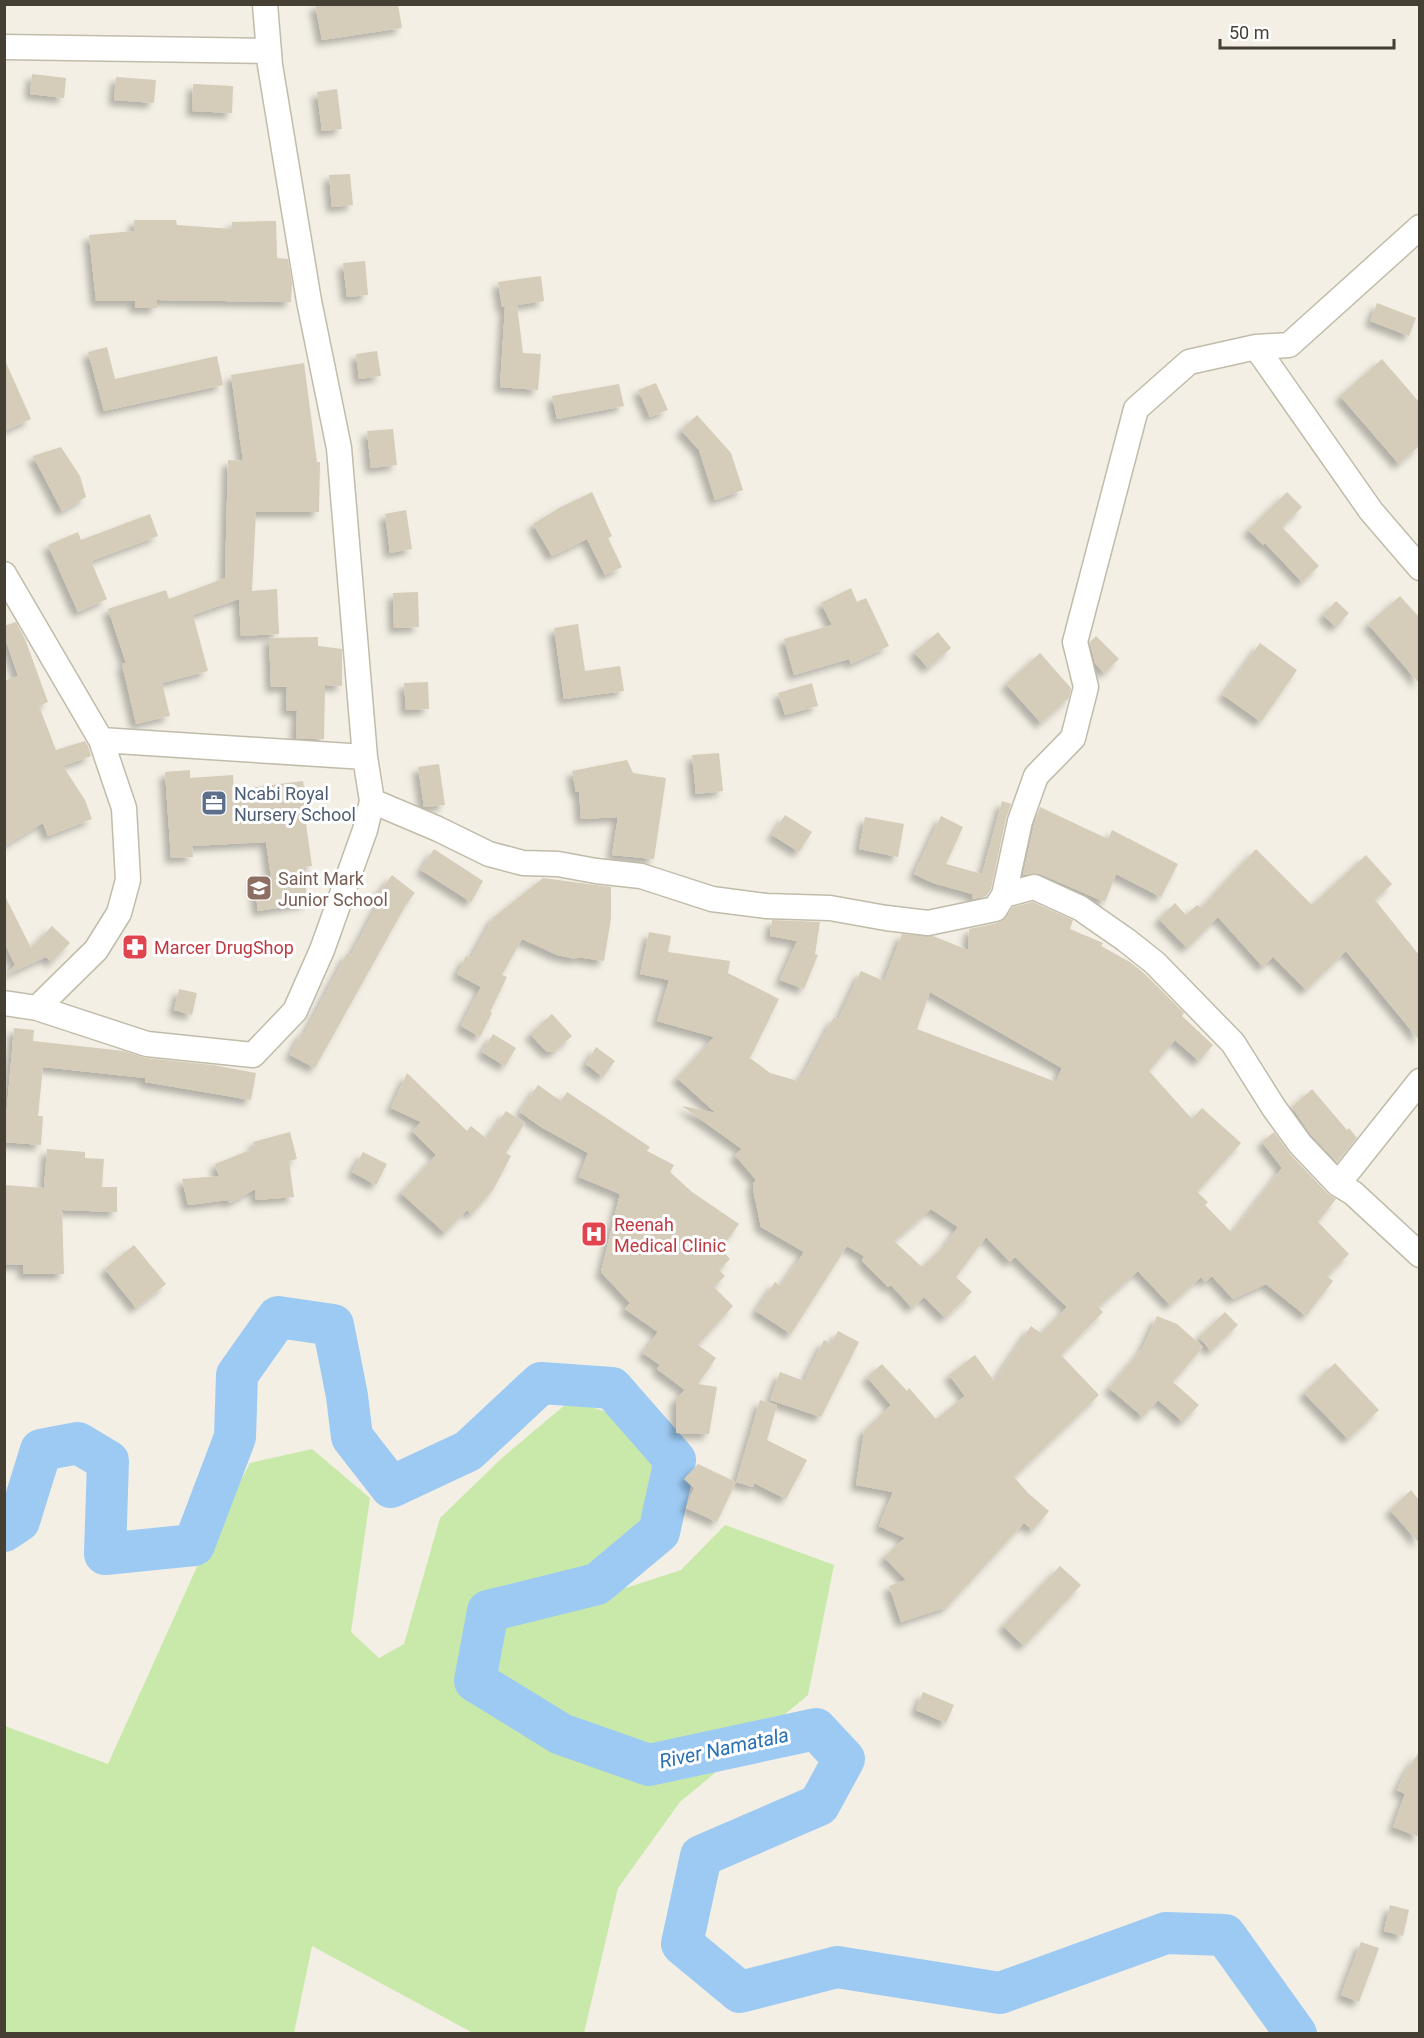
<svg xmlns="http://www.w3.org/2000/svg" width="1424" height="2038" font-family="Roboto,sans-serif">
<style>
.green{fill:#c9e9aa}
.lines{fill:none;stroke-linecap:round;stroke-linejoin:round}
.river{stroke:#9dcaf3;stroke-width:42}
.building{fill:#d5ccb9;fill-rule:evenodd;filter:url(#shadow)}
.street-casing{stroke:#c1bba9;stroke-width:27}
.street{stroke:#fff;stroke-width:24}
.labels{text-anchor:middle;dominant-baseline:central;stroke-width:6;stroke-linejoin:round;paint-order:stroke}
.service-label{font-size:18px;fill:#4e5e75;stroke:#fff;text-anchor:start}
.education-label{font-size:18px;fill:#785e54;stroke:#fff;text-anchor:start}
.health-label{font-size:18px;fill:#be3a42;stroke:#fff;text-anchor:start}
.water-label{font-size:20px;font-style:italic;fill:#2970b5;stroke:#fff}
</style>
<defs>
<filter id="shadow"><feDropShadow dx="-5.5" dy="5.5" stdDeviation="3" flood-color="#0004"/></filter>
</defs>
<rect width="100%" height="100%" fill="#f3efe4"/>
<path class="green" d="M 571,1400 L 621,1417 L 652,1455 L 656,1487 L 632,1537 L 600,1572 L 510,1595 L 524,1621 L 681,1570 L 725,1525 L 834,1565 L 808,1695 L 680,1802 L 618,1888 L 584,2033 L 473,2033 L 312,1946 L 294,2033 L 5,2033 L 5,1726 L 108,1764 L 209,1540 L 250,1463 L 312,1449 L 370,1498 L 351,1632 L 379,1658 L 404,1644 L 440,1518 L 503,1457 Z"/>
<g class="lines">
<path class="river" d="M 4,1531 L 19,1521 L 41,1450 L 78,1443 L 108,1461 L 105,1554 L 194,1545 L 235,1437 L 237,1375 L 278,1317 L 333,1325 L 347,1396 L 352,1437 L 391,1487 L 468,1451 L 541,1383 L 612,1388 L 675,1460 L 659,1532 L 597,1584 L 488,1611 L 475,1681 L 561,1734 L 649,1765 L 816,1729 L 844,1759 L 819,1805 L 701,1856 L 682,1944 L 740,1992 L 837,1967 L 1000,1993 L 1166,1933 L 1225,1935 L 1296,2034"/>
</g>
<path class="building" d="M 315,4 L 398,4 L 402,28 L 322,40 Z
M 32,74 L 66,78 L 64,98 L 30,94 Z
M 116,77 L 156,80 L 154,103 L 114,100 Z
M 193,84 L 233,86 L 232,113 L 192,111 Z
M 337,89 L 342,129 L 322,131 L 317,92 Z
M 350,174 L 353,205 L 332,207 L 329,175 Z
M 134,220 L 176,220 L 177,225 L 232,229 L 232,222 L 276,221 L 277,258 L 288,259 L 292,283 L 291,302 L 157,300 L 157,308 L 135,308 L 135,301 L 96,301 L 89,235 L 134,231 Z
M 365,261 L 368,295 L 347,297 L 343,263 Z
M 541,276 L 544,301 L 517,305 L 523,353 L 541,354 L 538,390 L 500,387 L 505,307 L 502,307 L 498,282 Z
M 1377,303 L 1416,318 L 1409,336 L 1370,321 Z
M 107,347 L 115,379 L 217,356 L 223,385 L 104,411 L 88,352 Z
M 377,351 L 381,376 L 359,379 L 356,354 Z
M 4,358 L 31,419 L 4,431 Z
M 1382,359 L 1419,402 L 1419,446 L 1399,464 L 1340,396 Z
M 304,363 L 317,462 L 320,462 L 319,512 L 256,512 L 252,591 L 277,589 L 279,634 L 241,636 L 239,599 L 193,615 L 208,671 L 162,683 L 170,716 L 136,724 L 122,664 L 126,663 L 108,609 L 166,590 L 169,599 L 225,578 L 228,460 L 243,461 L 231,375 Z
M 656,383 L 668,410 L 650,417 L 638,390 Z
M 619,384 L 624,406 L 557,419 L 552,396 Z
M 697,415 L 731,453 L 743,490 L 715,500 L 699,450 L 681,430 Z
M 393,429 L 397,465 L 371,468 L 367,431 Z
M 61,447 L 80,476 L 86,497 L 62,511 L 33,456 Z
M 592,492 L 612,536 L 608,538 L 622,567 L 605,575 L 587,539 L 552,556 L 533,524 L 559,508 Z
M 1287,492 L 1302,507 L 1282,527 L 1319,566 L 1302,582 L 1265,543 L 1263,545 L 1248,530 Z
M 406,510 L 412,549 L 390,553 L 385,514 Z
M 150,514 L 158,536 L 91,561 L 107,599 L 78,612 L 48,545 L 78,532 L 81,540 Z
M 851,588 L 857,602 L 866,598 L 889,646 L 851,664 L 849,659 L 794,675 L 784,639 L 832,625 L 821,603 Z
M 418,592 L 419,627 L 394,628 L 393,593 Z
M 1400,596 L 1419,617 L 1419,683 L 1368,624 Z
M 1336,601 L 1349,613 L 1336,627 L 1323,615 Z
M 16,622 L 25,639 L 48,702 L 39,706 L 56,750 L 85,741 L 88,746 L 91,756 L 63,766 L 85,800 L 92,819 L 48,836 L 43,823 L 4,846 L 4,681 L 18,676 L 4,635 L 4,626 Z
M 578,624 L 585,671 L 620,666 L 624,691 L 564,699 L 554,628 Z
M 938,632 L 951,648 L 928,668 L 914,652 Z
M 1096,636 L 1119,659 L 1104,673 L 1095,663 L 1090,642 Z
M 318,637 L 318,646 L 342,649 L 342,686 L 325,685 L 324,739 L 296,738 L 297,711 L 286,710 L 287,687 L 271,687 L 269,638 Z
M 1260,643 L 1297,670 L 1261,722 L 1223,695 Z
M 1040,653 L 1071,688 L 1069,698 L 1041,723 L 1006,684 Z
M 428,682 L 429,709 L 406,710 L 404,683 Z
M 812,683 L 818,706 L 785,715 L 778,693 Z
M 719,753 L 723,791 L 696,794 L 692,755 Z
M 627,760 L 633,773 L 666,778 L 654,859 L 612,855 L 618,817 L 581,819 L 579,791 L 576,792 L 572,771 Z
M 439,764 L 445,805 L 424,807 L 418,767 Z
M 190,770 L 190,778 L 233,775 L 234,790 L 303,781 L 307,809 L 304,810 L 312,866 L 303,867 L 308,903 L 258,911 L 254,880 L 271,877 L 266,842 L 192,846 L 193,857 L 171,858 L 165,772 Z
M 1002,801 L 1011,804 L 1006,818 L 991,889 L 986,896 L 972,899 L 972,894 L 933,883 L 914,874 L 941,816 L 963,827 L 946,864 L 982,874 Z
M 1040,807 L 1108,839 L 1112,830 L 1178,864 L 1161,897 L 1116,874 L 1105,902 L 1040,874 L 1023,875 L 1034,825 Z
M 785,815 L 812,832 L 799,852 L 772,835 Z
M 865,817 L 904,824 L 898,857 L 859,849 Z
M 434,849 L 483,881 L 471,902 L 421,870 Z
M 1256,849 L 1312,905 L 1366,855 L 1392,884 L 1375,900 L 1419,955 L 1419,1040 L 1346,951 L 1306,990 L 1273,957 L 1263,967 L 1218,917 L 1187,948 L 1159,919 L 1175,903 L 1186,915 L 1197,905 L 1201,908 Z
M 392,875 L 415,893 L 407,903 L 315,1068 L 290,1055 L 302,1032 L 305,1033 L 347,953 L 351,955 L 380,900 L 376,897 Z
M 543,878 L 611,887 L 611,918 L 604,961 L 577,957 L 576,959 L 557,955 L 522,939 L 502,975 L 507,977 L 490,1012 L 492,1013 L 480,1037 L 461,1026 L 481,987 L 457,974 L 466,956 L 471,958 L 493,918 Z
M 4,894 L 31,948 L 52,926 L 70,943 L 52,962 L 46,957 L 6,975 L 15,965 L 4,942 Z
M 1033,902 L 1073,920 L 1070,929 L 1103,943 L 1101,946 L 1130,962 L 1145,974 L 1184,1013 L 1182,1016 L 1213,1045 L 1199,1061 L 1175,1040 L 1149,1071 L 1192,1119 L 1202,1108 L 1241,1143 L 1197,1192 L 1208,1202 L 1205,1205 L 1232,1233 L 1282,1168 L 1262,1142 L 1274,1132 L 1290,1154 L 1328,1194 L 1336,1199 L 1318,1222 L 1349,1254 L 1327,1276 L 1333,1281 L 1306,1316 L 1266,1284 L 1233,1299 L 1212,1276 L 1205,1282 L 1201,1277 L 1170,1305 L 1138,1271 L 1098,1307 L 1103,1312 L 1061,1355 L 1099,1395 L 1014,1477 L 1028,1493 L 1049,1511 L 1033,1530 L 1024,1523 L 947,1607 L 901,1622 L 889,1586 L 906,1580 L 884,1557 L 905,1538 L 879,1526 L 893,1492 L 856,1485 L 864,1431 L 891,1405 L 867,1377 L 882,1364 L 907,1391 L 909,1388 L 936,1419 L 965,1396 L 949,1375 L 975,1355 L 994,1381 L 1031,1326 L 1041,1333 L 1067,1307 L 1015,1257 L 1010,1262 L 986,1237 L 956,1277 L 972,1292 L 945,1318 L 924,1297 L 912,1308 L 891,1285 L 888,1287 L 862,1261 L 864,1256 L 847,1246 L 791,1334 L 756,1311 L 775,1282 L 781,1286 L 804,1252 L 761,1227 L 753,1189 L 753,1184 L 756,1180 L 735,1155 L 742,1149 L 682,1106 L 716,1113 L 677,1078 L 714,1037 L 657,1021 L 669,980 L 640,974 L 649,932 L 671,936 L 668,952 L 730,961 L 728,973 L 779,999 L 750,1058 L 770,1073 L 798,1081 L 800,1075 L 803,1075 L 834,1017 L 838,1020 L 861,971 L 884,981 L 902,934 L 933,936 L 968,950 L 969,929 L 998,923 L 1007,917 L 1013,907 ZM 930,992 L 1062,1068 L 1056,1082 L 917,1029 ZM 931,1209 L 958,1227 L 946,1244 L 922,1267 L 894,1241 Z
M 772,920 L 820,922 L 815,954 L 818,955 L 804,989 L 780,980 L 797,941 L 770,936 Z
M 179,989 L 197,993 L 192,1015 L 174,1010 Z
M 552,1014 L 572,1036 L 554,1052 L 547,1052 L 530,1034 Z
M 14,1028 L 34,1030 L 33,1041 L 124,1051 L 146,1058 L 213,1065 L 256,1073 L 251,1100 L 145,1082 L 145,1078 L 43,1067 L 38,1116 L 43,1116 L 41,1145 L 4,1142 Z
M 493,1034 L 516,1048 L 505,1066 L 482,1052 Z
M 596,1047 L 615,1061 L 603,1077 L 586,1064 Z
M 407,1073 L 467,1131 L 471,1126 L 487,1139 L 506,1111 L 525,1123 L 506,1153 L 511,1156 L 493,1190 L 472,1214 L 467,1210 L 445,1233 L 401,1193 L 436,1155 L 412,1131 L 421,1122 L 391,1108 Z
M 538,1085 L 561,1101 L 567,1092 L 650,1147 L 647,1151 L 674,1165 L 670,1172 L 692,1192 L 739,1224 L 721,1249 L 730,1259 L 719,1270 L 725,1276 L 714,1287 L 733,1306 L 698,1345 L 716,1358 L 698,1384 L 717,1387 L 709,1434 L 676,1433 L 676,1399 L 685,1390 L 657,1369 L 660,1365 L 643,1353 L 658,1332 L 625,1309 L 630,1303 L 601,1272 L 620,1194 L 579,1177 L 588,1153 L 541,1127 L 520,1112 Z
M 1312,1089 L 1347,1130 L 1349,1128 L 1357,1138 L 1337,1162 L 1311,1135 L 1292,1107 Z
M 290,1132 L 297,1159 L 289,1161 L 294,1197 L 256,1200 L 255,1189 L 230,1203 L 228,1200 L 188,1205 L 182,1179 L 219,1176 L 215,1164 L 255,1148 L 253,1142 Z
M 47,1149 L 85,1152 L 85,1158 L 104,1159 L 102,1187 L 117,1187 L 117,1212 L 62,1210 L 64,1274 L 23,1274 L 23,1265 L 4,1264 L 4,1185 L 44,1188 Z
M 363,1152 L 387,1164 L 376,1185 L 352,1172 Z
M 134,1245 L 166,1284 L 136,1308 L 105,1269 Z
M 1225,1312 L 1238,1325 L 1211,1351 L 1199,1337 Z
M 1157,1316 L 1177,1324 L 1203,1347 L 1173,1382 L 1199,1405 L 1183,1422 L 1158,1400 L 1143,1417 L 1109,1388 L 1142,1349 Z
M 838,1331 L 859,1342 L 821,1417 L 770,1400 L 780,1372 L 804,1381 L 824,1340 L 831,1344 Z
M 1335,1363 L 1379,1410 L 1348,1439 L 1304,1393 Z
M 760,1400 L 777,1405 L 767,1440 L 807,1460 L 786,1499 L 754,1483 L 753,1487 L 736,1482 Z
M 698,1464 L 736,1482 L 717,1522 L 686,1508 L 694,1488 L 684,1479 Z
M 1411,1490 L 1419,1500 L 1419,1543 L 1390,1510 Z
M 1060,1566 L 1081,1585 L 1024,1646 L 1003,1626 Z
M 923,1692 L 954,1705 L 946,1723 L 916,1710 Z
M 1419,1752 L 1419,1837 L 1393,1827 L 1405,1794 L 1397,1790 L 1405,1773 Z
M 1390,1905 L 1409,1910 L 1403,1936 L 1384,1931 Z
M 1361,1942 L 1379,1948 L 1359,2002 L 1341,1995 Z"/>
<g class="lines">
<g class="street-casing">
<path id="street" d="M 4,47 L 269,51
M 1256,347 L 1371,511 L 1420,568
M 4,574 L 101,740 L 124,808 L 128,880 L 119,913 L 96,950 L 37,1008 L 4,1003
M 101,740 L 365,757
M 372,801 L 438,829 L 489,854 L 523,863 L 558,864 L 596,871 L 641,876 L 712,899 L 766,906 L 830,908 L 886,918 L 928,923 L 995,909 L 1004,895 L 1034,887 L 1080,908 L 1126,940 L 1155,963 L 1233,1043 L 1274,1108 L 1300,1144 L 1338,1184 L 1353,1193 L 1420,1255
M 1004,895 L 1020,821 L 1036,776 L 1073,738 L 1086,687 L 1075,642 L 1136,409 L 1189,362 L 1256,347 L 1289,345 L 1420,227
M 37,1008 L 147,1044 L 253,1055 L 295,1011 L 322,950 L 365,830 L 372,801 L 365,757 L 339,448 L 309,301 L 270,65 L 265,4
M 1338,1184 L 1420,1081"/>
</g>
<use href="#street" class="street"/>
</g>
<defs>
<g id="office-square" transform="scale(1.35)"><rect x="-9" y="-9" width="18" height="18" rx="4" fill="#5c6f8a" stroke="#fff"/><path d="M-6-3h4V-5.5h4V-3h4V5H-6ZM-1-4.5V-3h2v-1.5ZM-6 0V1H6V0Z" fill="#fff"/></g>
<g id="school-square" transform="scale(1.35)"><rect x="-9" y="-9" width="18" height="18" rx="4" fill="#8d6e63" stroke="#fff"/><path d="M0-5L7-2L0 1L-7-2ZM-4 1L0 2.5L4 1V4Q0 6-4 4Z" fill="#fff"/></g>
<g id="pharmacy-square" transform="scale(1.35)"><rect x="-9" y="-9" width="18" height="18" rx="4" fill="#e0444e" stroke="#fff"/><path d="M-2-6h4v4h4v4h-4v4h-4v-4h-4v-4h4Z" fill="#fff"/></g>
<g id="hospital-square" transform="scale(1.35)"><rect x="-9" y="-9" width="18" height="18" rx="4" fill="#e0444e" stroke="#fff"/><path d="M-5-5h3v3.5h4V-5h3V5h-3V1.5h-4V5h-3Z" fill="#fff"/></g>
</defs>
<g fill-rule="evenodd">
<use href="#office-square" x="214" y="803"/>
<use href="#school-square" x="259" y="888"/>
<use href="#pharmacy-square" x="135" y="947"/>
<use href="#hospital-square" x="594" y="1234"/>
</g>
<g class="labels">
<g class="service-label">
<text x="234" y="793">Ncabi Royal<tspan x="234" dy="21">Nursery School</tspan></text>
</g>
<g class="education-label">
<text x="278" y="878">Saint Mark<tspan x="278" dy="21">Junior School</tspan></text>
</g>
<g class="health-label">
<text x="154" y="947">Marcer DrugShop</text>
<text x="614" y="1224">Reenah<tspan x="614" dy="21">Medical Clinic</tspan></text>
</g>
<g class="water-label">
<text transform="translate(724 1748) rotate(-12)">River Namatala</text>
</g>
</g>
<rect width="1424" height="2038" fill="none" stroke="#453f34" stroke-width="12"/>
<path d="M1220 39v9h174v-9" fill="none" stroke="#453f34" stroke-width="3"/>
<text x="1229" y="39" font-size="18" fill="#453f34" stroke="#ffffff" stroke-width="4.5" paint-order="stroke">50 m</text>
</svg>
